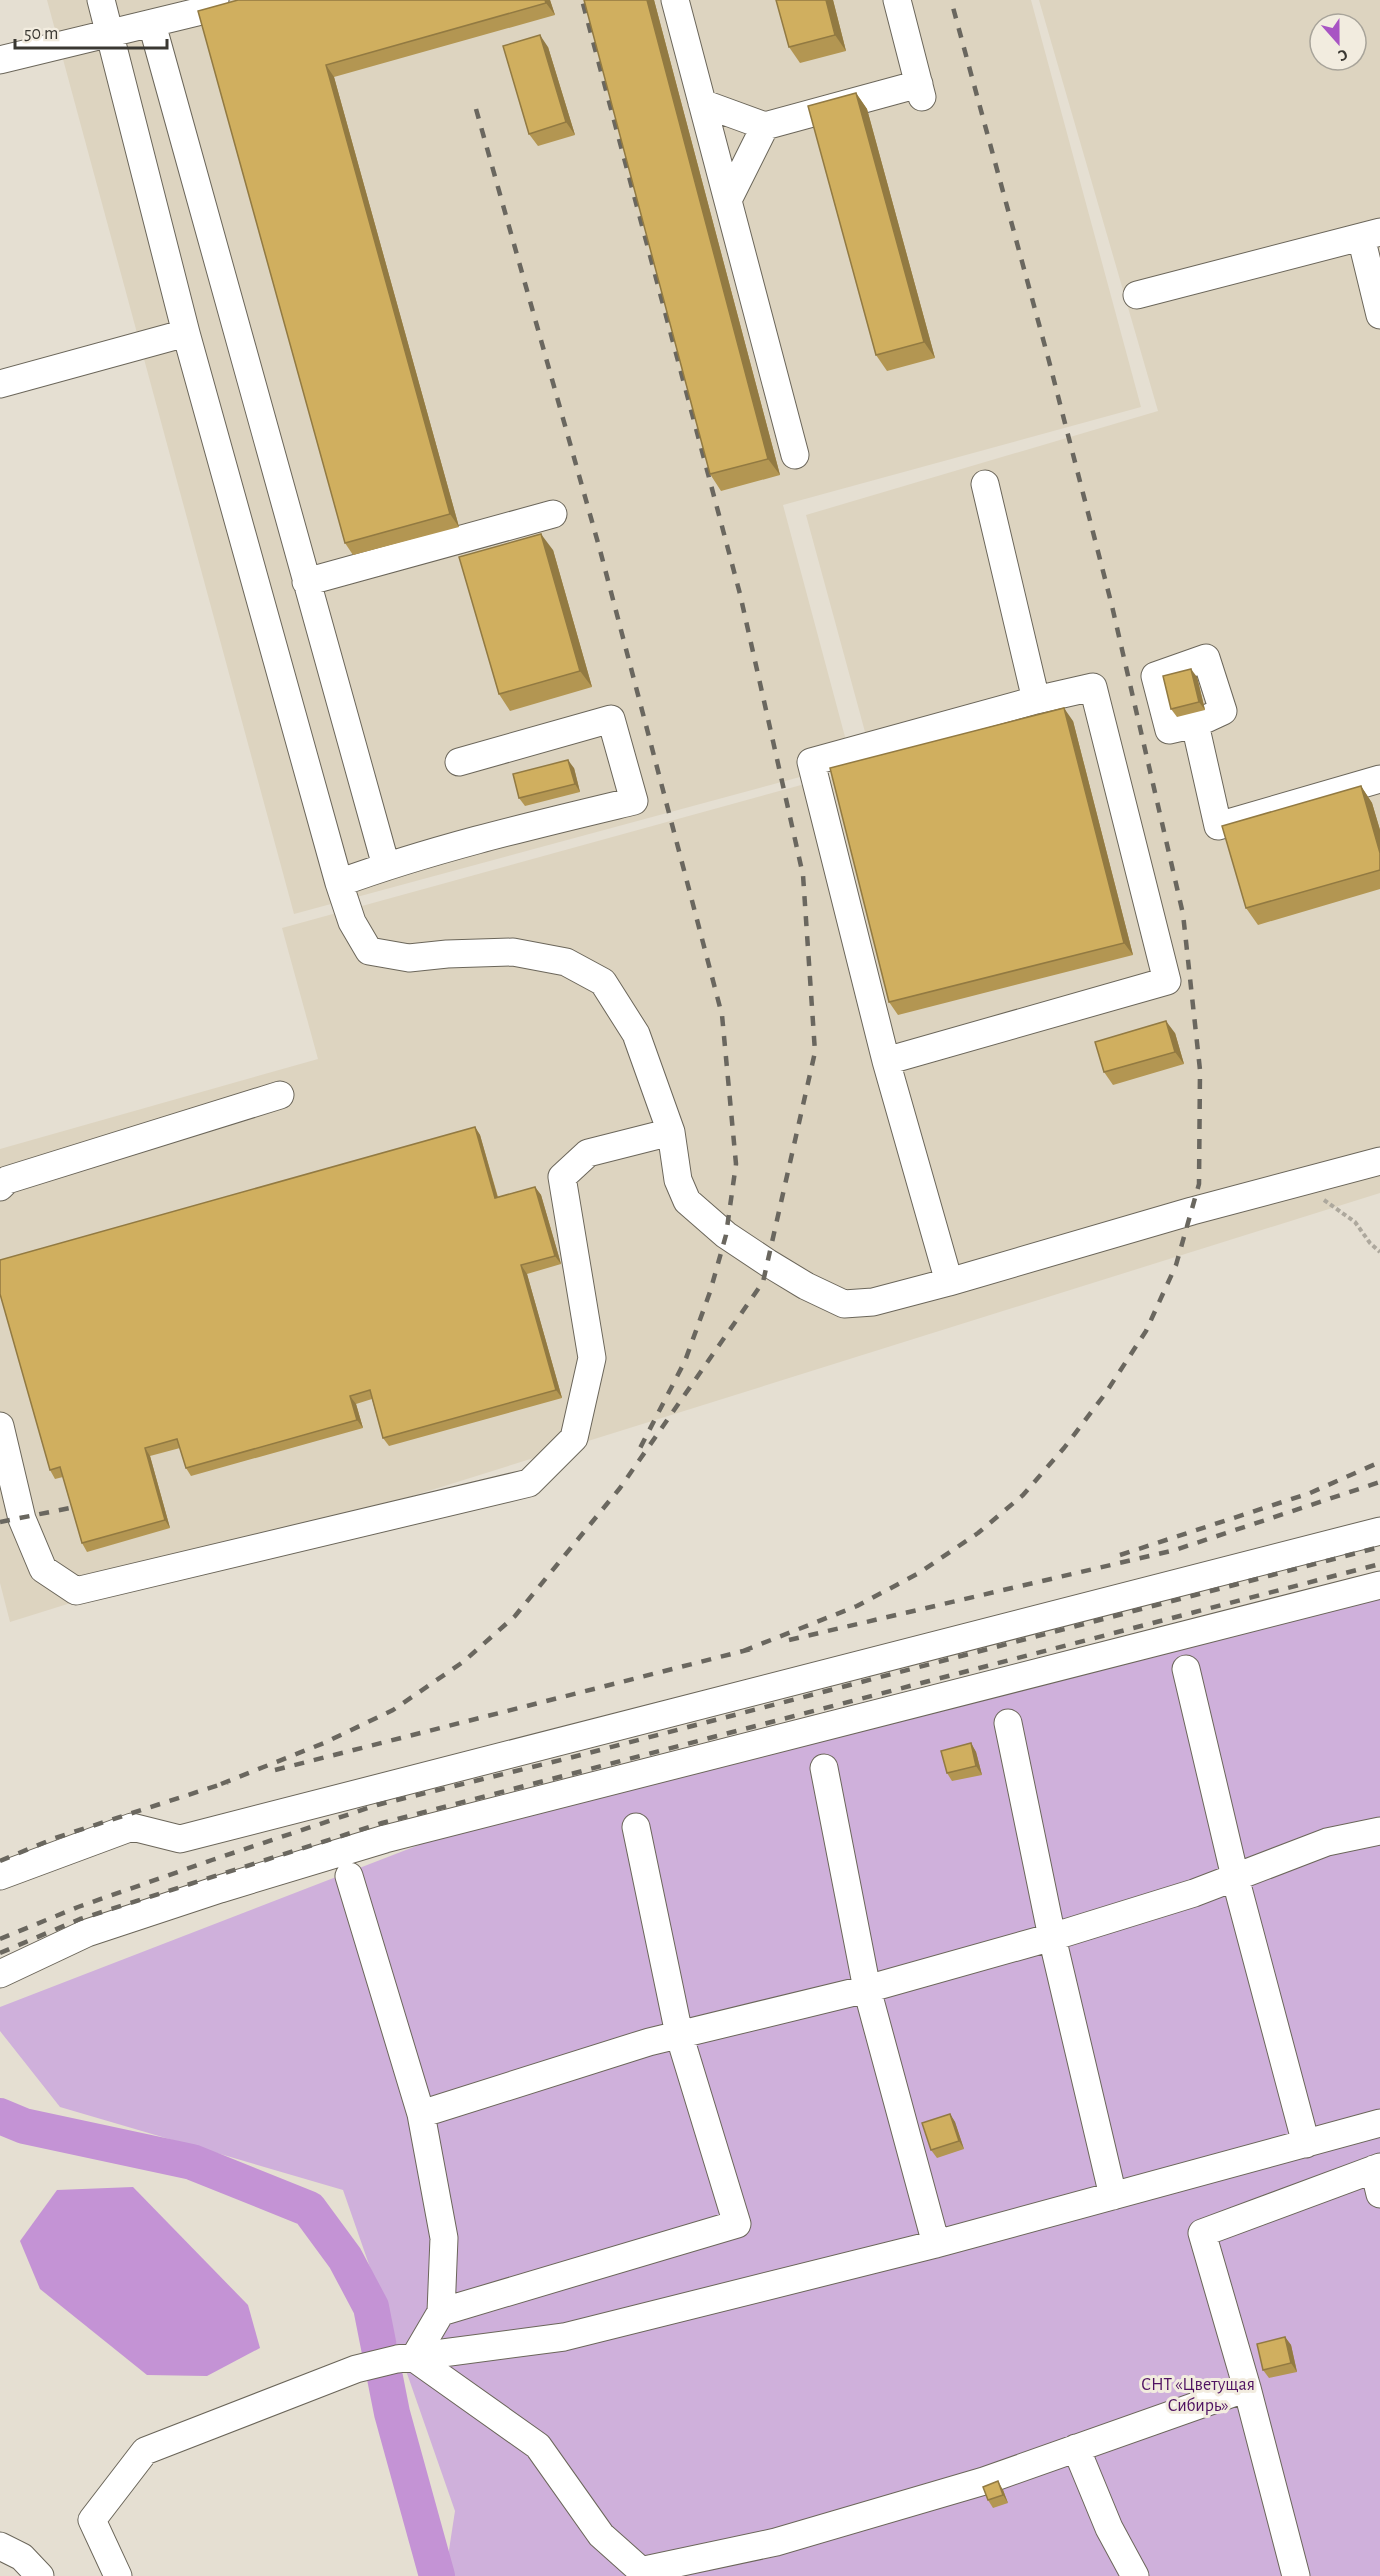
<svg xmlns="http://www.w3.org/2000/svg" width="1380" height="2576" font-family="'Alegreya Sans',sans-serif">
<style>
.built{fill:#ddd4c0;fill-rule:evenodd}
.green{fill:#cfb0db}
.water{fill:#c493d5}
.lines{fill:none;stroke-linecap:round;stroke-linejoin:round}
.river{stroke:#c493d5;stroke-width:36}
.minor-casing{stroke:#6b665a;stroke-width:29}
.path{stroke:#ada89d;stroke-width:4;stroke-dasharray:4.5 3;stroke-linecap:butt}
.minor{stroke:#fff;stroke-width:27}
.rail{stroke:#6a675f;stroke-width:4.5;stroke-dasharray:10 10;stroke-linecap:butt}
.wall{fill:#b39652}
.shaded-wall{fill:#927a42}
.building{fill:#d0af5f;stroke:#927a42;stroke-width:1.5}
.labels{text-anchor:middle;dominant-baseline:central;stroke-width:6;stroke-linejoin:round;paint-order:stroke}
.park-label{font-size:18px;fill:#501362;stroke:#f2ecdf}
</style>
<rect width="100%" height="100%" fill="#e5dfd2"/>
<path class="built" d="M 47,0 L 1031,0 L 1141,407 L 783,505 L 852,763 L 294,914 Z
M 1039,0 L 1380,0 L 1380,1193 L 10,1622 L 0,1583 L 0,1149 L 318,1059 L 282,928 L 874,765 L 806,515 L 1158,411 ZM 1320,24 L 1356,24 L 1356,60 L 1320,60 Z"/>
<path class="green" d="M 1380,1591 L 1380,2576 L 445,2576 L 455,2511 L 343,2190 L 60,2107 L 0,2031 L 0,2007 L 517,1807 Z"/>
<path class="water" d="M 133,2187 L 248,2305 L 260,2348 L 207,2376 L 147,2375 L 40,2289 L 20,2241 L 57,2190 Z"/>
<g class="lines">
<path class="river" d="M 0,2116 L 24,2126 L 192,2162 L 309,2209 L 345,2258 L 371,2307 L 392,2413 L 437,2576"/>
<g class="minor-casing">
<path id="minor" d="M 101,0 L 186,333 L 339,883 L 352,922 L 369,951 L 409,958 L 447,954 L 513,952 L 566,962 L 603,982 L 636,1034 L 671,1132 L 678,1180 L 687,1201 L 726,1235 L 768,1263 L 806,1286 L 844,1304 L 873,1302 L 949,1282 L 1192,1211 L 1380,1161
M 675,0 L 795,455
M 897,0 L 922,97
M 152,24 L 386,866
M 0,60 L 210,9 L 215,0
M 702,103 L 765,126 L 919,84
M 728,200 L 765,126
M 1361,237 L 1380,315
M 1137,295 L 1380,232
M 0,384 L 186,333
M 306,582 L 553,514
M 1206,658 L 1223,711 L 1195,724 L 1169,730 L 1155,676 Z
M 1195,724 L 1218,826 L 1380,779
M 339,883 C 435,848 534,825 634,801 L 611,719 L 459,762
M 886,1061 L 811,762 L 1036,700
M 0,1187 L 7,1180 L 280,1095
M 949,1282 L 886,1061 L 1167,981 L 1093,687 L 1036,700 L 985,484
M 0,1426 L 22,1519 L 43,1569 L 76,1591 L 529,1483 L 574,1438 L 592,1358 L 562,1177 L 588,1153 L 671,1132
M 1186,1669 L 1235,1877 L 1306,2144
M 1008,1723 L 1052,1937 L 1113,2196
M 824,1768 L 867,1989 L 936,2244
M 0,1876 L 132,1827 L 180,1839 L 1380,1531
M 349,1876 L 421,2114 L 444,2238 L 441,2312 L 414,2358 L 538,2446 L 601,2535 L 647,2576
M 0,1974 L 87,1933 L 220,1889 L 385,1839 L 1380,1585
M 421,2114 L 649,2042 L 867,1989 L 1052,1937 L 1194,1893 L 1327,1842 L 1380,1831
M 1374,2169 L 1380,2194
M 441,2312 L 737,2224 L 679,2034 L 636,1827
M 1076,2448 L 1109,2528 L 1135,2576
M 0,2546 L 22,2557 L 40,2576
M 640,2571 L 776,2542 L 984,2481 L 1247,2388
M 118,2576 L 92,2520 L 145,2451 L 356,2369 L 397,2359 L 564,2337 L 936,2244 L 1380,2123
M 1296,2576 L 1247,2388 L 1202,2233 L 1380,2167"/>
</g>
<path class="path" d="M 1324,1200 L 1355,1222 L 1370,1243 L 1380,1252"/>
<use href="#minor" class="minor"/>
<path class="rail" d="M 476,109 L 600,550 L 722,1015 L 736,1164 L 726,1235 L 710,1292 L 685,1361 L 638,1452
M 0,1522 L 75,1507
M 1120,1555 L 1310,1493 L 1380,1462
M 789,1640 L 1175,1550 L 1380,1482
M 743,1651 L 857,1606 L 919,1573 L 978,1533 L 1023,1495 L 1064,1448 L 1105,1394 L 1146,1331 L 1176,1265 L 1199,1184 L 1200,1070 L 1183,914 L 1112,606 L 1049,361 L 951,0
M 275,1770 L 751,1649
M 221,1784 L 324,1743 L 393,1710 L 463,1662 L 515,1616 L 620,1488 L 763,1282 L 815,1052 L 803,875 L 740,594 L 582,0
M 0,1861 L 55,1838 L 228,1782
M 0,1939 L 78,1907 L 212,1860 L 377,1805 L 573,1757 L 1380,1547
M 0,1953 L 80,1919 L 382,1823 L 1380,1564"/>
</g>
<path class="wall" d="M 238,0 L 550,0 L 555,15 L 334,77 L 459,527 L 353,555 L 345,543 Z
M 584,0 L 654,0 L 780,475 L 721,491 L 710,474 Z
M 833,0 L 846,51 L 800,63 L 789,47 Z
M 548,47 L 575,135 L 538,146 L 529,134 Z
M 856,93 L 867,109 L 935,358 L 887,371 L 876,355 Z
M 553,550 L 592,687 L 510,711 L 499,694 Z
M 1197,677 L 1205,710 L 1177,717 L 1171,709 Z
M 1073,721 L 1133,955 L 898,1015 L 889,1002 Z
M 574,768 L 580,792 L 525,806 L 519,798 Z
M 1361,786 L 1372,803 L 1380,830 L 1380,889 L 1258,925 L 1246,908 Z
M 1175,1033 L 1184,1064 L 1113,1085 L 1104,1072 Z
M 475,1127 L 480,1135 L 498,1197 L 535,1187 L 541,1195 L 561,1264 L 527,1274 L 562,1398 L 389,1446 L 383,1438 L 372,1399 L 356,1404 L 363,1428 L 191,1476 L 186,1468 L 180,1448 L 150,1456 L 170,1528 L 87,1552 L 82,1543 L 63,1477 L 55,1479 L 50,1470 Z
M 971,1743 L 976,1752 L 982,1775 L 952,1781 L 947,1773 Z
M 950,2114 L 955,2122 L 964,2149 L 937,2158 L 931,2150 Z
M 1285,2337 L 1291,2345 L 1297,2372 L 1269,2378 L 1263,2370 Z
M 1003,2490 L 1008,2503 L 993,2508 L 988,2500 Z"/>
<path class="shaded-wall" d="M 545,0 L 550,0 L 555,15 L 546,3 Z
M 647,0 L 654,0 L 780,475 L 768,459 Z
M 826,0 L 833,0 L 846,51 L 835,35 Z
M 540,35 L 548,47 L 575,135 L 566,122 Z
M 326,65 L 334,77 L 459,527 L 450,514 Z
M 856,93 L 867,109 L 935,358 L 924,342 Z
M 541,534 L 553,550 L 592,687 L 580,671 Z
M 1191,669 L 1197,677 L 1205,710 L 1199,702 Z
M 1064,708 L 1073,721 L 1133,955 L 1124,943 Z
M 568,760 L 574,768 L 580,792 L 575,784 Z
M 1361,786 L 1372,803 L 1380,830 L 1380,853 Z
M 1166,1021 L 1175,1033 L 1184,1064 L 1175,1052 Z
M 475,1127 L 480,1135 L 500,1206 L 495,1198 Z
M 535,1187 L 541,1195 L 561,1264 L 555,1256 Z
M 521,1265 L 527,1274 L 562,1398 L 556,1390 Z
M 350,1396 L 356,1404 L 363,1428 L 357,1420 Z
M 145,1448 L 150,1456 L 170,1528 L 165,1520 Z
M 971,1743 L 976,1752 L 982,1775 L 976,1766 Z
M 950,2114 L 955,2122 L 964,2149 L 959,2141 Z
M 1285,2337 L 1291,2345 L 1297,2372 L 1291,2363 Z
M 998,2481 L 1003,2490 L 1008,2503 L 1003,2495 Z"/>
<path class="building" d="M 238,0 L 545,0 L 546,3 L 326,65 L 450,514 L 345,543 L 198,11 Z
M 584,0 L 647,0 L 768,459 L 710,474 Z
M 776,0 L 826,0 L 835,35 L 789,47 Z
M 540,35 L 566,122 L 529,134 L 503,46 Z
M 856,93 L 924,342 L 876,355 L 808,106 Z
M 541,534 L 580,671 L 499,694 L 459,557 Z
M 1191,669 L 1199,702 L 1171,709 L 1163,676 Z
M 1064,708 L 1124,943 L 889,1002 L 830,768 Z
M 568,760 L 575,784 L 519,798 L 513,774 Z
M 1361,786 L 1380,853 L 1380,870 L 1246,908 L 1222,826 Z
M 1166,1021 L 1175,1052 L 1104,1072 L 1095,1042 Z
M 475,1127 L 495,1198 L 535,1187 L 555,1256 L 521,1265 L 556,1390 L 383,1438 L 370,1390 L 350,1396 L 357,1420 L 186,1468 L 177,1439 L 145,1448 L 165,1520 L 82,1543 L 60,1467 L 50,1470 L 0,1294 L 0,1260 Z
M 971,1743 L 976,1766 L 947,1773 L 941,1751 Z
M 950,2114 L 959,2141 L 931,2150 L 922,2123 Z
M 1285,2337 L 1291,2363 L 1263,2370 L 1257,2344 Z
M 998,2481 L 1003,2495 L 988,2500 L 983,2487 Z"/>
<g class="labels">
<g class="park-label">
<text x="1198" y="2385">СНТ «Цветущая<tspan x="1198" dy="21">Сибирь»</tspan></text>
</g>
</g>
<g transform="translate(1338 42) rotate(159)"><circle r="28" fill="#f2ecdf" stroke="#a8a49a" stroke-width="1.5"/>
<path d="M0-4.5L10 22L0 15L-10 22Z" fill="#a854c3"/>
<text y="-9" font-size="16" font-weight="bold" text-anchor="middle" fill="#3a3832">С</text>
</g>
<path d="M15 39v9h152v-9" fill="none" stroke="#3a3832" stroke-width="3"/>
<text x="24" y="39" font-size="18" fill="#3a3832" stroke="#f2ecdf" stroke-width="4.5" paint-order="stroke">50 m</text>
</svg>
